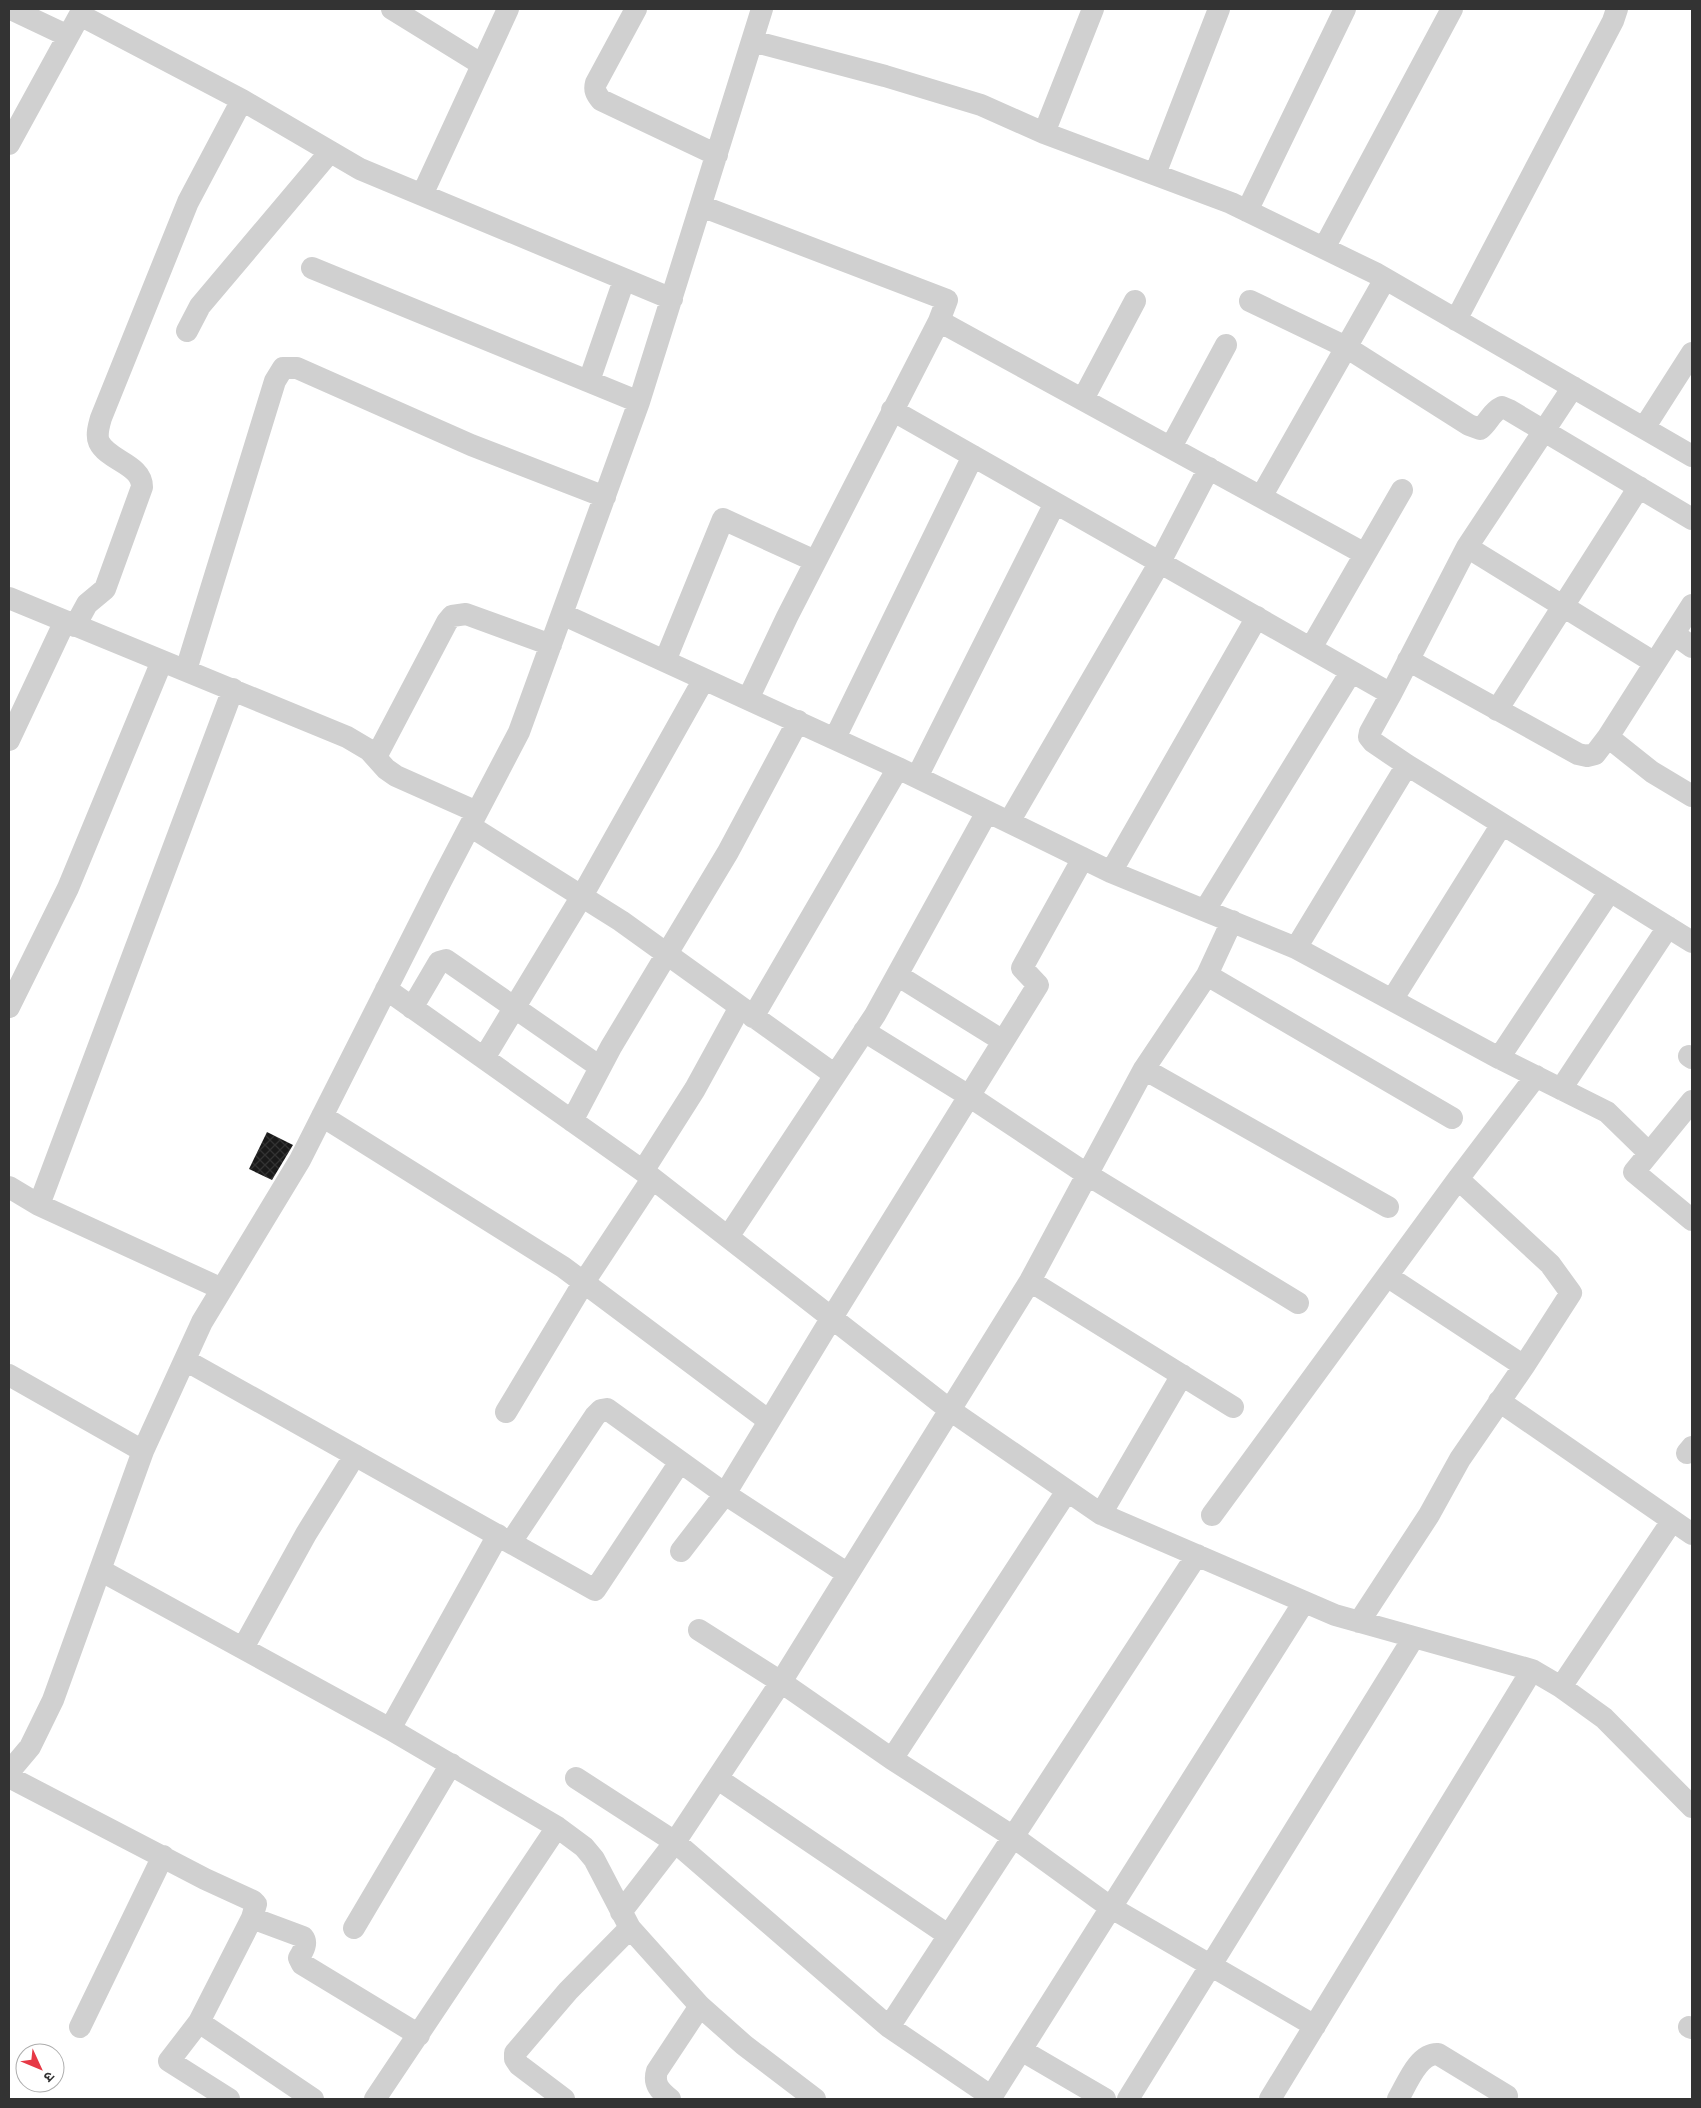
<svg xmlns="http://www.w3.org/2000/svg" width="1701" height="2108" font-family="Commissioner,'Noto Sans Devanagari',sans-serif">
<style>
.building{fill:url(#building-cross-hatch)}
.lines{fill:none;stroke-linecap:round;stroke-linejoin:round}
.minor{stroke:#d0d0d0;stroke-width:22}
</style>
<defs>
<pattern id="building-cross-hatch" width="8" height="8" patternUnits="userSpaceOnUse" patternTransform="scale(1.25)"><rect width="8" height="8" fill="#1a1a1a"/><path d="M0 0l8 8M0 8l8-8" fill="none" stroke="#333"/></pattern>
</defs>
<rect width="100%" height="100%" fill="#fff"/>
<path class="building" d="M 267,1132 L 293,1145 L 272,1180 L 249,1169 Z"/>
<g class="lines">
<path class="minor" d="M 11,9 L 68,36
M 392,9 L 481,64
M 636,9 L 596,83 C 594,90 596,94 601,100 L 717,155
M 80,15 L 242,100 L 360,169 L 672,299
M 752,41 L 885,76 L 981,105 L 1044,133 L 1231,203 L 1377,274 L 1692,456
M 1044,133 L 1093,9
M 9,144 L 83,9
M 1155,174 L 1219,9
M 422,195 L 508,9
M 701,206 L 947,300 L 939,321 L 787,617 L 748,699
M 1247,211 L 1345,9
M 1324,248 L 1452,9
M 312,268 L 639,402
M 1250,301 L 1346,347 L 1469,425 L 1480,429 C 1489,422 1491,412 1502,407 L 1509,410 L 1692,519
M 1456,320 L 1613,21 L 1617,9
M 939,321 L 1365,554
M 187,331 L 200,306 L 329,153
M 589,381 L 624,280
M 1083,399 L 1135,301
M 892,410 L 1391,694
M 1644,428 L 1692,353
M 1171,447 L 1226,345
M 1261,497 L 1385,279
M 1467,547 L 1655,663
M 9,598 L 347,737 L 369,750 L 386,769 L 396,776 L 477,812
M 562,614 L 898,768 L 1111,872 L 1296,948 L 1499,1058 L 1607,1112 L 1649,1153
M 75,626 L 87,604 L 105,589 L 142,487 C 142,464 108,461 99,442 C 96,435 99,425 101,418 L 188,202 L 242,100
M 1674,634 L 1692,647
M 1311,648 L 1402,490
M 1408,660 L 1578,754 L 1587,756 L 1595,754 L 1608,737 L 1692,605
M 665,661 L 723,519 L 815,561
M 186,670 L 275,381 L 283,368 L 297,368 L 471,445 L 605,497
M 1497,710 L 1639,487
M 1608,737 L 1652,772 L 1692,796
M 835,738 L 973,456
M 9,740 L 65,621
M 376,757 L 447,622 L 452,616 L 466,614 L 551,645
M 1407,765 L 1373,742 L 1369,737 L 1370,732 L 1391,694 L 1467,547 L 1573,387
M 917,777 L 1055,503
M 1009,822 L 1160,562 L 1209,468
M 470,826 L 621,921 L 835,1075
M 1111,872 L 1257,617
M 1205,910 L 1351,672
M 1296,948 L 1407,765 L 1692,942
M 897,975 L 1003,1041
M 1207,975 L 1452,1118
M 386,989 L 643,1171 L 950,1410 L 1101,1514 L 1335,1615 L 1532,1670 L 1561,1687 L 1604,1718 L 1692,1807
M 1392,1000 L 1502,824
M 9,1007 L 68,888 L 162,661
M 412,1008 L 439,962 L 446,960 L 600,1067
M 753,1017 L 898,768
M 864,1031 L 969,1096 L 1088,1175 L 1298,1303
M 1689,1056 L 1692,1058
M 484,1058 L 582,896 L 704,679
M 1499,1058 L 1610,891
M 1144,1069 L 1388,1207
M 1561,1089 L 1668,927
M 1692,1101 L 1634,1172 L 1692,1220
M 322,1116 L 563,1267 L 769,1421
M 572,1121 L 611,1047 L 728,852 L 798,721
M 643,1171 L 695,1089 L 740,1007
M 9,1187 L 39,1205 L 222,1289
M 39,1205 L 233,689
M 728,1237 L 875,1015 L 987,812
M 1387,1276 L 1524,1366
M 1030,1281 L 1233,1407
M 185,1360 L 595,1590 L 680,1462
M 9,1375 L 143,1451
M 1499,1401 L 1692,1534
M 506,1412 L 584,1282 L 652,1179
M 1687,1453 L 1692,1447
M 1101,1514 L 1182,1375
M 1212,1515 L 1458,1179 L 1536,1076
M 511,1542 L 595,1416 L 601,1410 L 607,1409 L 725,1494 L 848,1574
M 681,1551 L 725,1494 L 831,1319 L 1038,985 L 1022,968 L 1083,858
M 100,1570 L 390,1729 L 557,1827 L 584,1847 L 594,1859 L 630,1928 L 700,2006 L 744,2045 L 815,2099
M 1359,1622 L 1429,1515 L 1460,1459 L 1524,1366 L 1571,1293 L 1550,1264 L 1458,1179
M 699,1630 L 781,1682 L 892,1759 L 1012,1836 L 1110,1907 L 1315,2026
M 243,1648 L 306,1534 L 355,1455
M 1561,1687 L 1672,1521
M 390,1729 L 498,1535
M 892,1759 L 1067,1491
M 9,1772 L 30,1747 L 53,1700 L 143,1451 L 202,1322 L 300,1160 L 441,881 L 519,732 L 639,402 L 762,9
M 9,1777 L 205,1879 L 253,1901 L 256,1904 L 252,1918 L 303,1937 C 308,1943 303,1951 299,1958 L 302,1964 L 419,2035
M 576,1778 L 675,1842 L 889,2027 L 992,2097
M 718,1779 L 948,1935
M 621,1912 L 675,1842 L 781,1682 L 1030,1281 L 1144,1069 L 1207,975 L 1232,921
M 354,1928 L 451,1764
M 199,2022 L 313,2099
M 80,2027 L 163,1856
M 889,2027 L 1197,1555
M 1689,2027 L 1692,2028
M 1021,2050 L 1105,2099
M 229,2099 L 169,2061 L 199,2022 L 252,1918
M 375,2099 L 557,1827
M 564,2099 L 519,2065 L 515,2059 L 515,2053 L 568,1991 L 630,1928
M 670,2099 C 660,2091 653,2084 657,2071 L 700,2006
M 990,2099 L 1304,1602
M 1128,2099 L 1414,1637
M 1270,2099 L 1532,1670
M 1398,2099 C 1407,2084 1418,2053 1438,2054 L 1507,2096"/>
</g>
<rect width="1701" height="2108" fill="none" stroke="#333333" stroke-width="20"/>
<g transform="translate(40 2068) rotate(134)"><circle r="24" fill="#ffffff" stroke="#adadad"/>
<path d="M0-4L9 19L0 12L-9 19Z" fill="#e63946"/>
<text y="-8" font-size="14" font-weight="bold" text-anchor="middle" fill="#333333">उ</text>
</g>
</svg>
